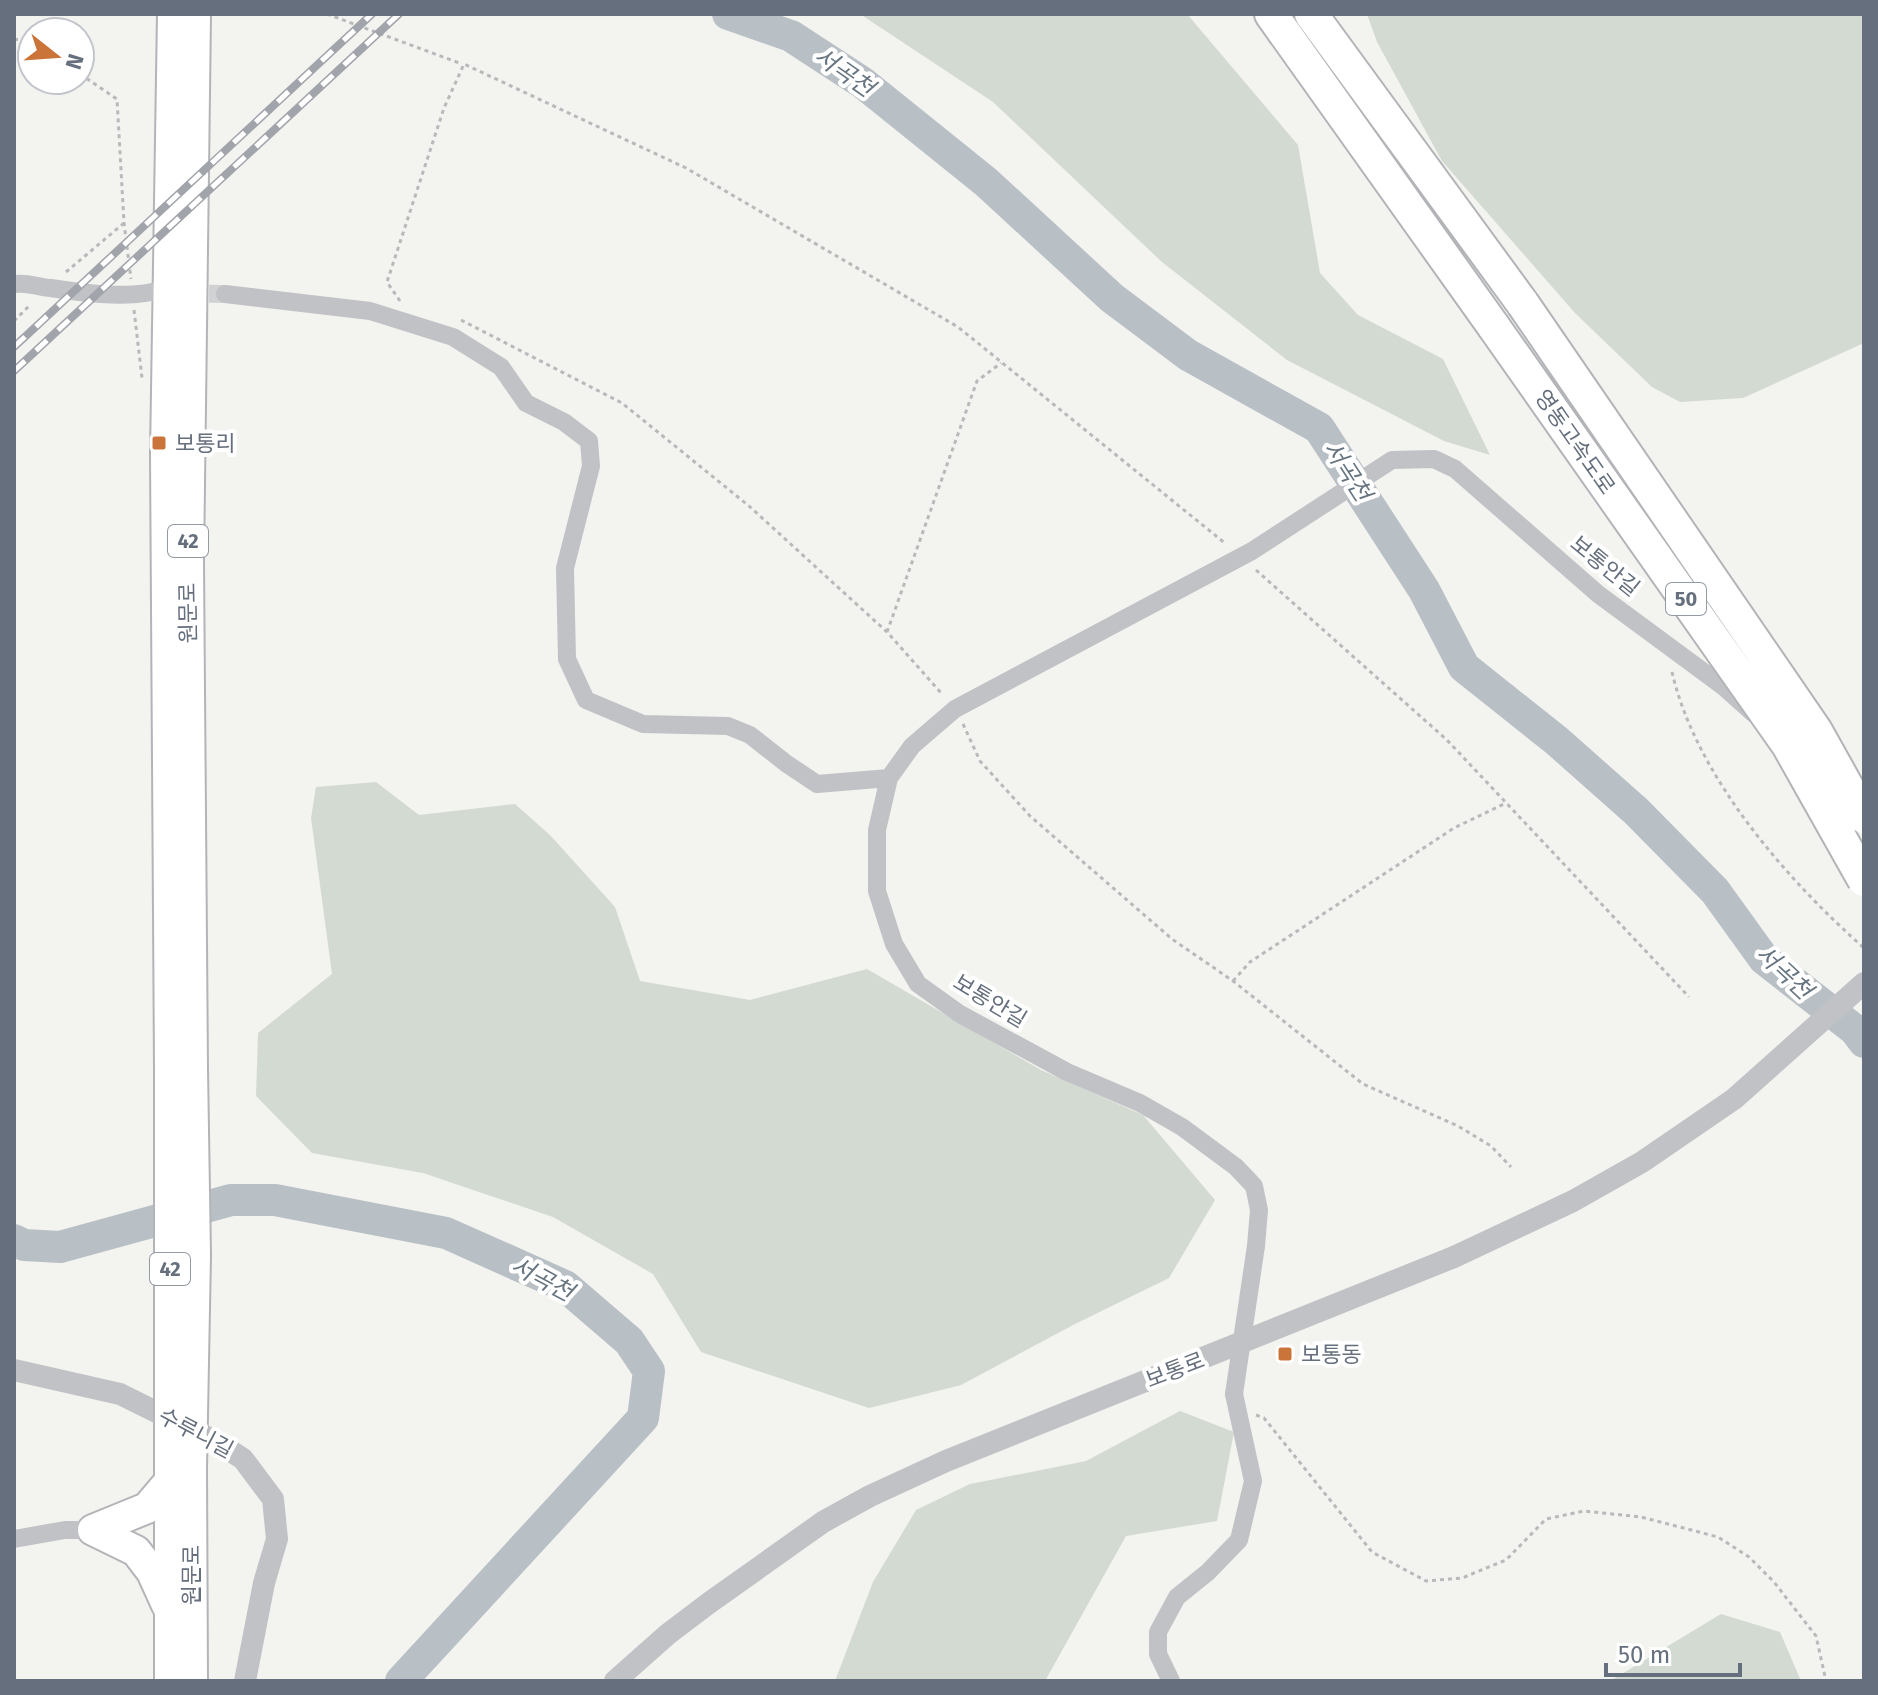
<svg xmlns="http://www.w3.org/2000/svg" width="1878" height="1695" font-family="'Fira Sans','Noto Sans KR',sans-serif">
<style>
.green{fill:#d3dad2}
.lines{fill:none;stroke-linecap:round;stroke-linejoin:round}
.river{stroke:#b9c0c5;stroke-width:32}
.minor-tunnel{stroke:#d0d2d3;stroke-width:18;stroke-dasharray:18 9;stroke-linecap:butt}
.trunk-casing{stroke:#b2b4b8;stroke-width:34}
.motorway-casing{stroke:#b2b4b8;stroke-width:36}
.path{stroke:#b7b9bb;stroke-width:3;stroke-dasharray:4 4;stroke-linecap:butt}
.minor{stroke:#c0c2c5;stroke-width:18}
.tertiary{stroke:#c0c2c5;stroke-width:22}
.trunk{stroke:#fff;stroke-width:30}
.motorway{stroke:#fff;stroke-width:32}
.rail-casing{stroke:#a1a4aa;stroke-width:8}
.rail{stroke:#fff;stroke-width:5;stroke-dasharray:15;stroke-linecap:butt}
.trunk-bridge-casing{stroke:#b2b4b8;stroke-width:34;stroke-linecap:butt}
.motorway-bridge-casing{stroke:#b2b4b8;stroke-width:36;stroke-linecap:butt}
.minor-bridge{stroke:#c0c2c5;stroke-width:18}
.trunk-bridge{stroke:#fff;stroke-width:30}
.motorway-bridge{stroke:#fff;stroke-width:32}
.poi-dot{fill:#cb7439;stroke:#fff;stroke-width:3}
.labels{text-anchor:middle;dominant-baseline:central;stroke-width:8;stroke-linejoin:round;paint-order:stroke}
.shield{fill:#fff;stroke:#949aa4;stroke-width:2}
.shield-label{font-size:20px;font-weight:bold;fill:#666f7d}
.street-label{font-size:22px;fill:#666f7d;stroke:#fff}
.poi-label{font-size:22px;fill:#666f7d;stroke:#fff;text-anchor:start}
.water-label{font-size:24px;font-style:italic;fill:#677581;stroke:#fff}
</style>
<rect width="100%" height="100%" fill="#f3f3f0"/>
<path class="green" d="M 860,14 L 1187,14 L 1298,145 L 1320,273 L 1358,315 L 1443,359 L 1490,455 L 1444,441 L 1287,360 L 1162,262 L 993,102 Z
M 1367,14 L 1864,14 L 1864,343 L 1743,398 L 1680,402 L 1652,387 L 1575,313 L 1442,161 L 1377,42 Z
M 376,782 L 419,815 L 515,804 L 550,835 L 615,907 L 640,981 L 750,1000 L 867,969 L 1041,1070 L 1143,1115 L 1215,1200 L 1169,1278 L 1075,1324 L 961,1385 L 869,1408 L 701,1352 L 653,1274 L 553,1217 L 423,1173 L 312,1153 L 256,1096 L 258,1033 L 332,974 L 311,818 L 316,787 Z
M 1180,1411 L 1234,1432 L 1217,1521 L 1126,1536 L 1045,1681 L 835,1681 L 873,1582 L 916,1510 L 970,1484 L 1086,1461 Z
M 1721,1614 L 1780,1632 L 1801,1681 L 1610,1681 Z"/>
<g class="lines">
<path class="river" d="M 728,14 L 791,36 L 863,83 L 986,182 L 1112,298 L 1188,355 L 1319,428 L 1424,590 L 1464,667 L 1557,741 L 1636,811 L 1715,891 L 1764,959 L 1855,1030 L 1864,1042
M 14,1240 L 24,1245 L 60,1247 L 231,1200 L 275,1200 L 446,1233 L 565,1286 L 629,1341 L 649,1371 L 643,1418 L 401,1681"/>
<path class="minor-tunnel" d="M 182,293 L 225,294"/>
<g class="trunk-casing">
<path id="trunk" d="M 170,1067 L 166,454 L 173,14
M 192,1069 L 188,563 L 195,14
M 191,1469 L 192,1681
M 93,1530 L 136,1551 L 152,1572 L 167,1605
M 93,1530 L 147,1508 L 170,1481
M 170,1681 L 170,1471"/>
</g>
<g class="motorway-casing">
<path id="motorway" d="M 1271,14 L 1494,327
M 1311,14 L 1523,304"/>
</g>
<path class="path" d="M 327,14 L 462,64
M 14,39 L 32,42
M 80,74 L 117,99 L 124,223 L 131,279
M 66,272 L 124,223
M 400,301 L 387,282 L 444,108 L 464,64 L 686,168 L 958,327 L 1226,544
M 134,310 L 142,378
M 461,320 L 622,403 L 749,506 L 887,632 L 943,695
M 14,321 L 31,304
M 1256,570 L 1447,740 L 1689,997
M 887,632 L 977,381 L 1001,363
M 1672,672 C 1696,776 1786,879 1864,948
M 963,724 L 980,761 L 1030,816 L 1172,939 L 1233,981 L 1363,1084 L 1458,1126 L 1491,1146 L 1511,1167
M 1233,981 L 1250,962 L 1454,828 L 1506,803
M 1256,1415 L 1264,1418 L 1372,1552 L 1426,1581 L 1462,1578 L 1506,1560 L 1546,1519 L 1584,1511 L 1641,1517 L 1718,1537 L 1749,1557 L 1774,1582 L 1816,1636 L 1826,1681"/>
<path class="minor" d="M 14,284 C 28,282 37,287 51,288 C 83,293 120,298 152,292
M 225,294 L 370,311 L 453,337 L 501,367 L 526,403 L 564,422 L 589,441 L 591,466 L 565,568 L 567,659 L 586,700 L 643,724 L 728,726 L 750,735 L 787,764 L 817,784 L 889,778
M 1256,1246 L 1259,1210 L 1254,1186 L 1236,1167 L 1182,1127 L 1140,1103 L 1067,1072 L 960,1014 L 918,984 L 894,944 L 877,891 L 877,830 L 889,778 L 912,746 L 955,709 L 1252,551 L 1392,460 L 1434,459 L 1455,469 L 1598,594 L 1724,687 L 1753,713
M 14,1539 L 65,1530 L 93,1530
M 1171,1681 L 1158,1654 L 1158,1632 L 1177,1597 L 1208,1572 L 1239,1540 L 1253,1481 L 1234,1394"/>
<path class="tertiary" d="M 14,1370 L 120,1394 L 217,1442 L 243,1459 L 273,1499 L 277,1539 L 264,1583 L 245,1681
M 615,1681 L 668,1634 L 709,1603 L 823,1522 L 870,1496 L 946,1461 L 1454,1257 L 1573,1201 L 1642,1162 L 1734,1099 L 1864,983"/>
<use href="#trunk" class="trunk"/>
<use href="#motorway" class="motorway"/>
<g class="rail-casing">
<path id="rail" d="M 14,347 L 372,14
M 14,371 L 399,14"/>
</g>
<use href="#rail" class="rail"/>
<g class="trunk-bridge-casing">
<path id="trunk-bridge" d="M 170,1067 L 170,1470
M 191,1469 L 195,1255 L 192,1069"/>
</g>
<g class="motorway-bridge-casing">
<path id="motorway-bridge" d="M 1523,304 L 1816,731 L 1864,817
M 1494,327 L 1788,745 L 1864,880"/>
</g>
<path class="minor-bridge" d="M 1234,1394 L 1256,1246"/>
<use href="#trunk-bridge" class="trunk-bridge"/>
<use href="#motorway-bridge" class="motorway-bridge"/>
</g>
<g class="poi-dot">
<rect x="151" y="435" width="16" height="16" rx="4"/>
<rect x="1277" y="1346" width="16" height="16" rx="4"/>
</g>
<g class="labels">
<g class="shield">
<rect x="168" y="525" width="40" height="32" rx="6"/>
<rect x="1666" y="583" width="40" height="32" rx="6"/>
<rect x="150" y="1253" width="40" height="32" rx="6"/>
</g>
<g class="shield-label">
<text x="188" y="541">42</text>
<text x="1686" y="599">50</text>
<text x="170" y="1269">42</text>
</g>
<g class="street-label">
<text transform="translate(1575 442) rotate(55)">영동고속도로</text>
<text transform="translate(1605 566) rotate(39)">보통안길</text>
<text transform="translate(188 613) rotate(-91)">원문로</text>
<text transform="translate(990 1001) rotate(31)">보통안길</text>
<text transform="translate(1175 1370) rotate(-21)">보통로</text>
<text transform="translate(196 1433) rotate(28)">수루니길</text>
<text transform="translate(191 1575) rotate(-90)">원문로</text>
</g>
<g class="poi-label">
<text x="175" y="443">보통리</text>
<text x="1301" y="1354">보통동</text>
</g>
<g class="water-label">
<text transform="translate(844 72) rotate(35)">서곡천</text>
<text transform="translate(1347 471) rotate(57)">서곡천</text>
<text transform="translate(1784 972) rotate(43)">서곡천</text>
<text transform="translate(542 1279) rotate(28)">서곡천</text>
</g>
</g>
<rect width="1878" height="1695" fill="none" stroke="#666f7d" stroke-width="32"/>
<g transform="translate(56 56) rotate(107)"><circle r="38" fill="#ffffff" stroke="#c2c5cb" stroke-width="2"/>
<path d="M0-6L14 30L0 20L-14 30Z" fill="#cb7439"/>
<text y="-12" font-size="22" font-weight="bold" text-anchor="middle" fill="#666f7d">N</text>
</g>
<path d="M1606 1663v12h134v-12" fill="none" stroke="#666f7d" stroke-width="4"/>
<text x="1618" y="1663" font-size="24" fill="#666f7d" stroke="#ffffff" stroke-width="6" paint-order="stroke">50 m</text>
</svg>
